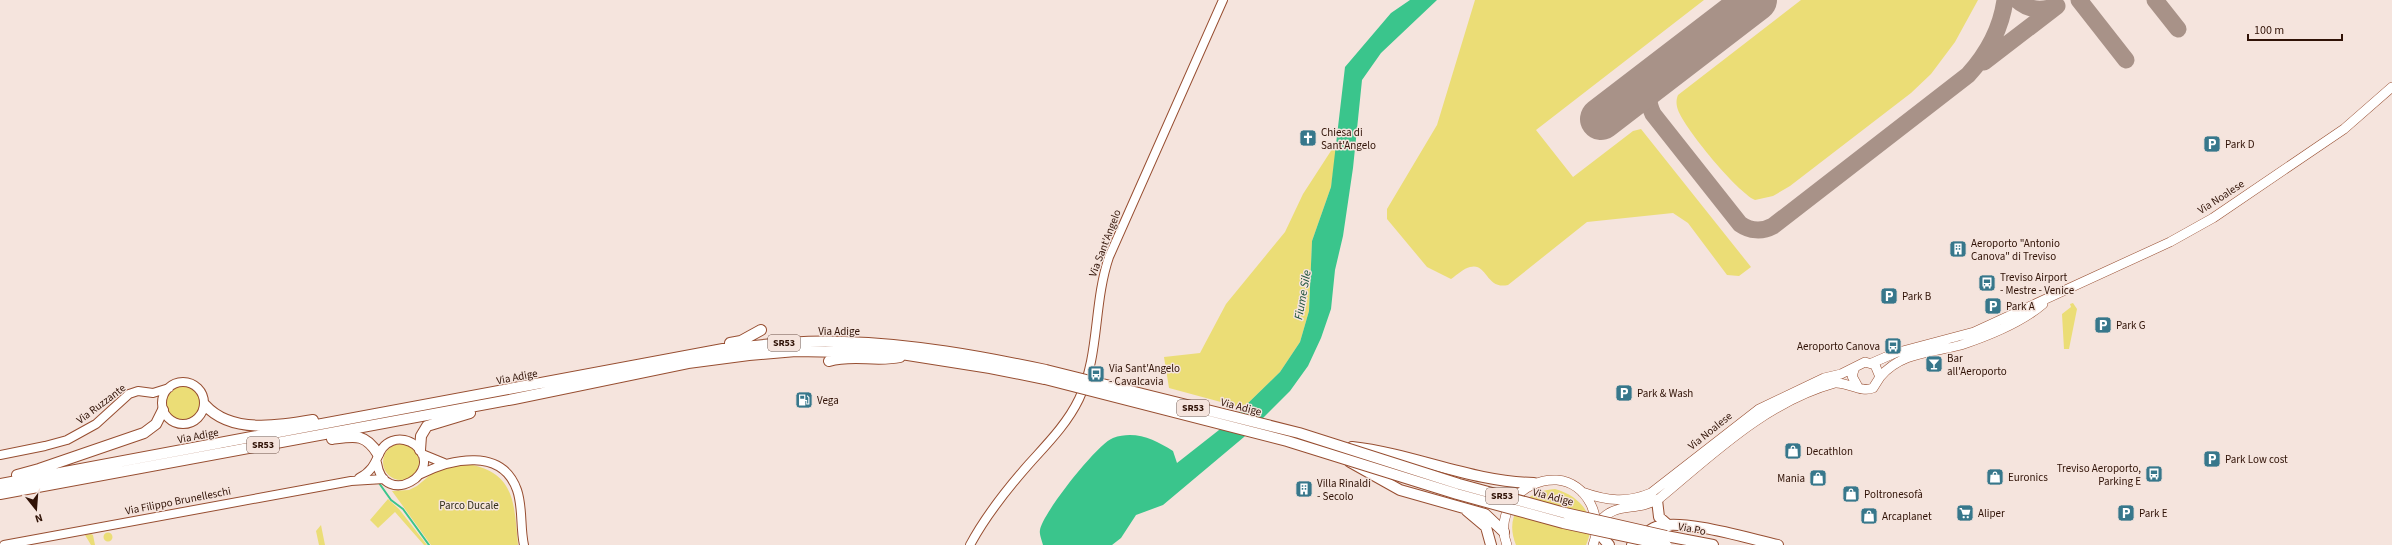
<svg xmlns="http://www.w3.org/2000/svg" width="2392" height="545" font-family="'Source Sans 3',sans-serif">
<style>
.green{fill:#ebdd76}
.water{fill:#3ac58c}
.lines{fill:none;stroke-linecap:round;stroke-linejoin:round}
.stream{stroke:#3ac58c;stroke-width:2}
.taxiway{stroke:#a89288;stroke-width:17}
.runway{stroke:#a89288;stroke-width:42}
.secondary-casing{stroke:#974e31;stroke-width:10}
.primary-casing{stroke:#974e31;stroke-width:10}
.highway-casing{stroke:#974e31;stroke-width:12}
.secondary{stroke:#fff;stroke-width:8}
.primary{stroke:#fff;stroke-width:9}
.highway{stroke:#fff;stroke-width:10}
.highway-bridge-casing{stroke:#974e31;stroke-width:12;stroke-linecap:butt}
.highway-bridge{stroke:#fff;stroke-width:10}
.labels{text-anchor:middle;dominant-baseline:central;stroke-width:3;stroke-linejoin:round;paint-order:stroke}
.shield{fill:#f5e4dd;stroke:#6b5146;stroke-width:1}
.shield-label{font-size:10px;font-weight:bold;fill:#301206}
.poi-label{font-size:11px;fill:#301206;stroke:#f5e4dd;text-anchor:start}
.street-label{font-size:11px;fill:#301206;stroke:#f5e4dd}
.park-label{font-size:11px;fill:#312e19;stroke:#f5e4dd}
.water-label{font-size:12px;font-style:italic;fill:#194f38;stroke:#f5e4dd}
</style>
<rect width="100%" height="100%" fill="#f5e4dd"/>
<path class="green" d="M 1475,0 L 1704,0 L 1536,130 L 1573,177 L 1633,131 L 1641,129 L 1751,267 L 1739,276 L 1727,275 L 1688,223 L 1673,213 L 1587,222 L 1508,285 C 1486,290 1487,262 1470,267 C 1464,268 1457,275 1451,279 L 1427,267 L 1387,219 L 1387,209 L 1437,125 Z
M 1801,0 L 1978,0 L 1955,42 L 1931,74 L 1911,93 L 1790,186 L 1773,196 L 1755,200 C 1737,192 1685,129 1678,110 C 1676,104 1676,100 1678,95 Z
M 1338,140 L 1331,187 L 1312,241 L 1309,311 L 1300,342 L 1280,372 L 1243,408 L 1169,388 L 1164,357 L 1200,353 L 1226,304 L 1285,232 L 1303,194 Z
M 2073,303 L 2077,309 L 2069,349 L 2064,349 L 2062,314 L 2071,307 L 2070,304 Z
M165 404a19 19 0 1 1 38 0a19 19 0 1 1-38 0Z
M383 462a18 18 0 1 1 36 0a18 18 0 1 1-36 0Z
M 467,464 C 516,472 514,504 518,545 L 431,545 L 392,491 L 409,490 L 417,486 L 435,471 Z
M 1555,489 C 1581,496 1599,518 1586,545 L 1516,545 C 1503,514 1525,491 1555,489 Z
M 388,499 L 399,509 L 427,545 L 424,545 L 395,512 L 378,528 L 370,520 Z
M 321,525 L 325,545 L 319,545 L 316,531 Z
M103.5 537a4.5 4.5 0 1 1 9 0a4.5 4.5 0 1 1-9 0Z
M 91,534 L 93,535 L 95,545 L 91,545 L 85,535 Z"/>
<path class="water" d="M 1410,0 L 1437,0 L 1381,53 L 1362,80 L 1353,168 L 1343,236 L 1335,270 L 1331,309 L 1321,338 L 1308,366 L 1290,391 L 1244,437 L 1163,505 L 1136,515 L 1121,538 L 1112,545 L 1043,545 C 1042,541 1039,534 1040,530 C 1042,514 1098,443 1113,438 C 1136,430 1155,440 1173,451 L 1177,463 L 1219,430 L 1243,408 L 1280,372 L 1300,342 L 1309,311 L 1312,241 L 1331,187 L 1345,67 L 1391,13 Z"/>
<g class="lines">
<path class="stream" d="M 379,483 L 391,500 L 403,509 L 429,545"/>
<path class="taxiway" d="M 2017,0 C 2029,11 2042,11 2057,6
M 2079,0 L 2126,60
M 2155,0 L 2178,29
M 1984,62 L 2057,6
M 1665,71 C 1650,84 1644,95 1653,114 L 1740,224 C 1750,231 1762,232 1773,226 L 1968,75 C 1988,53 2001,29 2005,0"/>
<path class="runway" d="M 1601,119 L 1756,0"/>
<g class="secondary-casing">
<path id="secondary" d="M162 403a21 21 0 1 1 42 0a21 21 0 1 1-42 0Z
M 422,454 L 444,463
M 0,455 L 45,446 L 67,440 L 96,424 L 129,394 L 138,391 L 153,393 L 169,388
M 421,474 C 451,459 502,447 517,490 C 523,507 520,527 524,545
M 359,478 C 382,466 374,448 392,441 C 400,438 409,440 415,445 C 447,472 384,510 377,463
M 4,545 L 351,481 L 384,479
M 970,545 C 986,515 1007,489 1029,464 C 1047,444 1067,424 1079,399 C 1100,355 1093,304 1109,257 L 1223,0"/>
</g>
<g class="primary-casing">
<path id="primary" d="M 1872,363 L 1895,353 L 1974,332 L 2170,242 L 2213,218 L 2344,129 L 2392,87
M 1880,377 C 1901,352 1931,353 1961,345 C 1988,336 2021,323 2043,304
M 1582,492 C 1607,501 1627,503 1651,493 L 1759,409 L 1824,378 L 1841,374 L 1855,367
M 1597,525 C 1615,499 1635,514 1660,498 C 1713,454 1766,402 1835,383 C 1848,382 1861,393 1873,388 L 1880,377 L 1875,365 L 1865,362 L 1855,367 L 1852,376 L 1858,387
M 1507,545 C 1494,512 1522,478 1557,480 C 1587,482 1604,519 1593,545"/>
</g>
<g class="highway-casing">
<path id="highway" d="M 730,343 L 741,341 L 761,330
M 829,361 C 852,354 876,362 900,357
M 205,405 C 231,434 279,426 313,420
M 332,439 C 355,436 365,433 378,454
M 1352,447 C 1414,454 1472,482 1534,483
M 420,450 L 421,436 L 427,426 L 470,413
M 1350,462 L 1400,490 L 1485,514 L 1504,532
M 17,475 L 39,469 L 144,433 L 156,424 L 163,410
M 0,484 L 723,349 C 763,345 804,340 844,342 C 913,344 979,356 1046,370
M 0,494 L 514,399 L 688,363 L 749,355 L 796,351 L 895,353 L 990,368 L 1045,379
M 1657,500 L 1659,517 L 1669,526
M 1467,511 L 1486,527 L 1491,545
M 1597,531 L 1609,545
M 1666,536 L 1713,545
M 1632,545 C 1640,540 1647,530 1656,527 C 1683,518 1750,539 1778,545"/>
</g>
<use href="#secondary" class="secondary"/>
<use href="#primary" class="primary"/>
<use href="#highway" class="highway"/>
<g class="highway-bridge-casing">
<path id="highway-bridge" d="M 1046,370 L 1299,433 L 1459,484 L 1565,513 L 1666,536
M 1045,379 L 1287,441 L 1457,494 L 1563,523 L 1666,545"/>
</g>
<use href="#highway-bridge" class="highway-bridge"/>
</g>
<defs>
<g id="church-square" transform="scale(0.9)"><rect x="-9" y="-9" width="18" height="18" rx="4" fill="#37778b" stroke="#f5e4dd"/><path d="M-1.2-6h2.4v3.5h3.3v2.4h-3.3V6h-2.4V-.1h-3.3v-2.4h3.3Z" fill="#fff"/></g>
<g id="parking-square" transform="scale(0.9)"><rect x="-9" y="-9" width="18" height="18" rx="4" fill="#37778b" stroke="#f5e4dd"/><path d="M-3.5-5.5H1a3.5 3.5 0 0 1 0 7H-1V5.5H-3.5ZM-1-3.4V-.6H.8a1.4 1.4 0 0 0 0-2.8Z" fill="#fff"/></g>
<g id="building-square" transform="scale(0.9)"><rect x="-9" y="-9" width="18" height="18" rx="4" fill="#37778b" stroke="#f5e4dd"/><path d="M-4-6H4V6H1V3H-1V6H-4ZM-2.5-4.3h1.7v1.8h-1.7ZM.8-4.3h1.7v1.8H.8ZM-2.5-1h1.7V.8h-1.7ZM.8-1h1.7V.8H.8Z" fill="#fff"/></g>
<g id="bus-square" transform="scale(0.9)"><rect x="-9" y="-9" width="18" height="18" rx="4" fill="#37778b" stroke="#f5e4dd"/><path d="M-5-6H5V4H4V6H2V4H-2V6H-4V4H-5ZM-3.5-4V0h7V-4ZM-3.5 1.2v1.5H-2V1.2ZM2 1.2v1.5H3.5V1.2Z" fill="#fff"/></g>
<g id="bar-square" transform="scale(0.9)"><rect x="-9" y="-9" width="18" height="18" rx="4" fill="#37778b" stroke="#f5e4dd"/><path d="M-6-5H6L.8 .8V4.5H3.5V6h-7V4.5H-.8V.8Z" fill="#fff"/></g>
<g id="fuel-square" transform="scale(0.9)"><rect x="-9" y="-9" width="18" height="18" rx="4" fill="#37778b" stroke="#f5e4dd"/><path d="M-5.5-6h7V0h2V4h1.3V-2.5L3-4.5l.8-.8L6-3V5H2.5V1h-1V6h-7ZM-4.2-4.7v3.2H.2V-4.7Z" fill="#fff"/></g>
<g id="shop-square" transform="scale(0.9)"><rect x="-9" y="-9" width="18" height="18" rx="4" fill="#37778b" stroke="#f5e4dd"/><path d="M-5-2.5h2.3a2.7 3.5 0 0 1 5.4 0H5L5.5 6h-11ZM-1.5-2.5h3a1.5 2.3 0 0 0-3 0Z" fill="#fff"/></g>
<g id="supermarket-square" transform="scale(0.9)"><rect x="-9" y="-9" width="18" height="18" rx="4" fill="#37778b" stroke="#f5e4dd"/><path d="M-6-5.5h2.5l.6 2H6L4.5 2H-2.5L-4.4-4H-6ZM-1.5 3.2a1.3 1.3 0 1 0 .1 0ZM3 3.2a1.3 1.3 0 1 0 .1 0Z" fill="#fff"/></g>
</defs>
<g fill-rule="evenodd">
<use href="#church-square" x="1308" y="138"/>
<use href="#parking-square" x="2212" y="144"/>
<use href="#building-square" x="1958" y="249"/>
<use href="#bus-square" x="1987" y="283"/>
<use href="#parking-square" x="1889" y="296"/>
<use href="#parking-square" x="1993" y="306"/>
<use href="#parking-square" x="2103" y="325"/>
<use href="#bus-square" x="1893" y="346"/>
<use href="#bar-square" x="1934" y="364"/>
<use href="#bus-square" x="1096" y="374"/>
<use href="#parking-square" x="1624" y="393"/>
<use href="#fuel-square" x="804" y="400"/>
<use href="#shop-square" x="1793" y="451"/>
<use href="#parking-square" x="2212" y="459"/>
<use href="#bus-square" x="2154" y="474"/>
<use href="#shop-square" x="1995" y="477"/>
<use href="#shop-square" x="1818" y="478"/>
<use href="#building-square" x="1304" y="489"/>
<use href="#shop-square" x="1851" y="494"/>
<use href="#supermarket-square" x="1965" y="513"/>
<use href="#parking-square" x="2126" y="513"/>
<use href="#shop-square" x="1869" y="516"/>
</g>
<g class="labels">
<g class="shield">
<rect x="768" y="335" width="32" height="16" rx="3"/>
<rect x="1177" y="400" width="32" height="16" rx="3"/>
<rect x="247" y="437" width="32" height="16" rx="3"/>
<rect x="1486" y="488" width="32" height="16" rx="3"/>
</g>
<g class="shield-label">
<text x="784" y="343">SR53</text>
<text x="1193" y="408">SR53</text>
<text x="263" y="445">SR53</text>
<text x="1502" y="496">SR53</text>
</g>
<g class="poi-label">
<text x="1321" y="132">Chiesa di<tspan x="1321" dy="13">Sant'Angelo</tspan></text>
<text x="2225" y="144">Park D</text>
<text x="1971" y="243">Aeroporto "Antonio<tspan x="1971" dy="13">Canova" di Treviso</tspan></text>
<text x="2000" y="277">Treviso Airport<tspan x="2000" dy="13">- Mestre - Venice</tspan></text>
<text x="1902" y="296">Park B</text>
<text x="2006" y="306">Park A</text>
<text x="2116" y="325">Park G</text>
<text x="1880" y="346" text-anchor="end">Aeroporto Canova</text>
<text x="1947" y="358">Bar<tspan x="1947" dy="13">all'Aeroporto</tspan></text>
<text x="1109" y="368">Via Sant'Angelo<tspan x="1109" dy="13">- Cavalcavia</tspan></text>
<text x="1637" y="393">Park &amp; Wash</text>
<text x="817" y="400">Vega</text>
<text x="1806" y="451">Decathlon</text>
<text x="2225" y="459">Park Low cost</text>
<text x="2141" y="468" text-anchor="end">Treviso Aeroporto,<tspan x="2141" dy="13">Parking E</tspan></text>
<text x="2008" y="477">Euronics</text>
<text x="1805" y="478" text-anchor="end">Mania</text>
<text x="1317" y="483">Villa Rinaldi<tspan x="1317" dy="13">- Secolo</tspan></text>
<text x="1864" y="494">Poltronesofà</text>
<text x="1978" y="513">Aliper</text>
<text x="2139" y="513">Park E</text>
<text x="1882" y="516">Arcaplanet</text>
</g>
<g class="street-label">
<text transform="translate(2221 197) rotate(-33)">Via Noalese</text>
<text transform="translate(1105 243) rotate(-69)">Via Sant'Angelo</text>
<text x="839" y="331">Via Adige</text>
<text transform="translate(517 377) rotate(-11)">Via Adige</text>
<text transform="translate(101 404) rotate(-37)">Via Ruzzante</text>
<text transform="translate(1241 407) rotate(14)">Via Adige</text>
<text transform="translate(1710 431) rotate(-39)">Via Noalese</text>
<text transform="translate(198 436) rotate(-11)">Via Adige</text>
<text transform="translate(1553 497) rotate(14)">Via Adige</text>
<text transform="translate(178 501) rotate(-11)">Via Filippo Brunelleschi</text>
<text transform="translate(1692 529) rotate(11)">Via Po</text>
</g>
<g class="park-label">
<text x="469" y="505">Parco Ducale</text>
</g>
<g class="water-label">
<text transform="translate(1303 295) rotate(-80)">Fiume Sile</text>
</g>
</g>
<g transform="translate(36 509) rotate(163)" stroke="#f5e4dd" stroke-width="3" paint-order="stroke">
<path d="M0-3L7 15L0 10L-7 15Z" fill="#301206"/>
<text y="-6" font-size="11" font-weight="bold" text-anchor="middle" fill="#301206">N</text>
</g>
<path d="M2248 34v6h94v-6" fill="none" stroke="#301206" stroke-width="2"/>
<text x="2254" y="34" font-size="12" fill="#301206" stroke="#f5e4dd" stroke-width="3" paint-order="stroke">100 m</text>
</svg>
